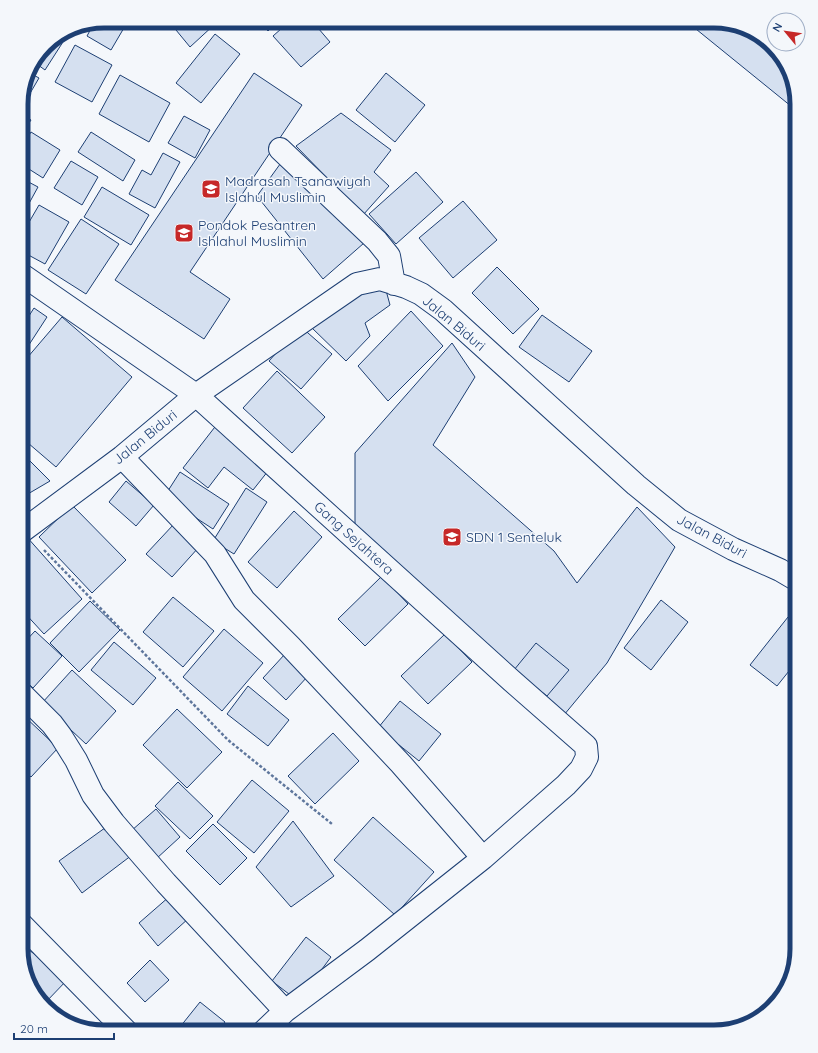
<svg xmlns="http://www.w3.org/2000/svg" width="818" height="1053" font-family="Quicksand,sans-serif">
<style>
.building{fill:#d5e0f0;stroke:#1d3f73}
.lines{fill:none;stroke-linecap:round;stroke-linejoin:round}
.minor-casing{stroke:#1d3f73;stroke-width:24}
.path{stroke:#5e769c;stroke-width:2.5;stroke-dasharray:3 2;stroke-linecap:butt}
.minor{stroke:#f4f7fb;stroke-width:22}
.labels{text-anchor:middle;dominant-baseline:central;stroke-width:3;stroke-linejoin:round;paint-order:stroke}
.poi-label{font-size:14px;fill:#1d3f73;stroke:#f4f7fb;text-anchor:start}
.street-label{font-size:14px;fill:#1d3f73;stroke:#f4f7fb}
.rim{fill:none;stroke:#1d3f73;stroke-width:5}
</style>
<rect width="100%" height="100%" fill="#f4f7fb"/>
<path class="building" d="M 104,21 L 128,21 L 111,50 L 87,36 L 94,23 Z
M 151,21 L 166,21 L 159,28 Z
M 186,21 L 211,21 L 215,24 L 190,47 L 176,30 Z
M 259,21 L 278,21 L 268,31 Z
M 290,21 L 312,21 L 330,42 L 301,67 L 273,36 Z
M 694,21 L 719,21 L 755,32 L 783,58 L 797,104 L 797,111 L 691,25 Z
M 68,30 L 70,31 L 45,70 L 34,62 L 49,42 Z
M 215,34 L 240,54 L 201,103 L 176,83 Z
M 75,45 L 112,65 L 92,102 L 55,82 Z
M 28,72 L 39,78 L 22,107 L 21,99 Z
M 254,73 L 302,105 L 190,272 L 230,299 L 204,339 L 115,280 Z
M 386,73 L 425,105 L 395,142 L 356,110 Z
M 120,75 L 170,103 L 149,142 L 99,114 Z
M 341,113 L 391,150 L 374,172 L 389,186 L 363,215 L 296,146 Z
M 21,114 L 31,120 L 21,135 Z
M 184,116 L 210,130 L 195,158 L 168,143 Z
M 31,132 L 60,150 L 43,178 L 21,164 L 21,148 Z
M 91,132 L 135,160 L 123,181 L 78,152 Z
M 163,153 L 180,162 L 155,208 L 129,194 L 142,170 L 151,175 Z
M 283,160 L 364,243 L 323,279 L 257,196 Z
M 71,161 L 98,177 L 82,205 L 54,188 Z
M 416,172 L 443,202 L 396,244 L 369,214 Z
M 21,178 L 38,187 L 21,218 Z
M 102,187 L 149,215 L 131,245 L 84,217 Z
M 463,201 L 497,240 L 453,278 L 419,238 Z
M 39,205 L 69,222 L 45,264 L 21,251 L 21,236 Z
M 81,219 L 119,244 L 86,294 L 48,270 Z
M 497,267 L 539,309 L 513,334 L 472,293 Z
M 384,283 L 390,305 L 365,323 L 370,336 L 346,361 L 311,327 L 340,303 Z
M 34,308 L 47,317 L 23,354 L 21,353 L 21,315 L 27,319 Z
M 411,311 L 443,346 L 388,401 L 358,366 Z
M 542,315 L 592,351 L 569,382 L 519,347 Z
M 62,317 L 132,377 L 56,467 L 21,437 L 21,365 Z
M 300,326 L 332,354 L 301,389 L 269,361 Z
M 452,343 L 475,377 L 433,445 L 554,551 L 577,583 L 637,507 L 675,547 L 607,663 L 559,721 L 355,527 L 355,453 Z
M 277,371 L 325,417 L 292,453 L 243,408 Z
M 218,423 L 272,466 L 253,490 L 224,467 L 208,488 L 183,468 Z
M 21,452 L 50,481 L 21,498 Z
M 180,472 L 229,504 L 213,529 L 164,497 Z
M 126,481 L 154,505 L 136,526 L 109,502 Z
M 246,488 L 267,502 L 234,554 L 213,541 Z
M 72,505 L 126,560 L 92,593 L 39,537 Z
M 294,511 L 322,537 L 277,588 L 248,562 Z
M 174,524 L 199,547 L 172,577 L 146,554 Z
M 26,536 L 82,599 L 44,634 L 21,609 L 21,541 Z
M 382,576 L 408,604 L 365,646 L 338,619 Z
M 173,597 L 214,631 L 183,667 L 143,632 Z
M 661,600 L 688,622 L 651,670 L 624,648 Z
M 90,601 L 120,630 L 79,672 L 50,643 Z
M 788,617 L 797,624 L 797,661 L 777,686 L 750,665 Z
M 224,629 L 263,663 L 222,711 L 183,677 Z
M 35,631 L 62,656 L 33,688 L 21,677 L 21,646 Z
M 445,634 L 472,662 L 428,704 L 401,676 Z
M 114,642 L 156,678 L 133,705 L 91,670 Z
M 536,643 L 569,670 L 547,696 L 514,670 Z
M 285,654 L 308,676 L 286,700 L 263,678 Z
M 72,670 L 116,711 L 86,744 L 42,703 Z
M 248,686 L 289,720 L 268,746 L 227,714 Z
M 400,701 L 441,734 L 419,761 L 378,728 Z
M 177,709 L 222,752 L 187,788 L 143,745 Z
M 23,715 L 58,748 L 31,777 L 21,768 L 21,717 Z
M 333,733 L 359,761 L 315,804 L 288,776 Z
M 252,780 L 289,811 L 254,853 L 217,822 Z
M 178,782 L 213,816 L 190,839 L 155,806 Z
M 156,809 L 180,837 L 156,859 L 131,831 Z
M 373,817 L 434,872 L 395,915 L 334,860 Z
M 293,821 L 334,876 L 291,907 L 256,867 Z
M 213,824 L 247,858 L 220,885 L 186,851 Z
M 109,825 L 132,855 L 82,893 L 59,861 Z
M 170,896 L 189,918 L 158,946 L 139,923 Z
M 306,937 L 331,957 L 298,1001 L 272,981 Z
M 29,950 L 68,979 L 44,1004 L 35,995 L 23,955 Z
M 150,960 L 169,980 L 145,1002 L 127,983 Z
M 200,1002 L 225,1022 L 218,1032 L 176,1032 Z"/>
<g class="lines">
<g class="minor-casing">
<path id="minor" d="M 280,149 L 377,241 L 389,256 L 394,284
M 21,274 L 196,395 L 512,681 L 586,746 L 587,757 L 581,769 L 566,785 L 483,858 L 367,950 L 285,1011 L 263,1032
M 122,457 L 215,554 L 244,600 L 290,646 L 401,764 L 483,858
M 21,532 L 122,457 L 196,395 L 357,284 L 380,279 L 406,287 L 421,294 L 443,310 L 636,485 L 679,520 L 733,549 L 780,570 L 797,580
M 21,693 L 52,724 L 61,736 L 76,760 L 93,795 L 114,823 L 166,883 L 285,1011
M 21,924 L 127,1032"/>
</g>
<path class="path" d="M 44,550 L 228,740 L 332,824"/>
<use href="#minor" class="minor"/>
</g>
<defs>
<g id="school-square" transform="scale(1)"><rect x="-9" y="-9" width="18" height="18" rx="4" fill="#c62828" stroke="#f4f7fb"/><path d="M0-5L7-2L0 1L-7-2ZM-4 1L0 2.5L4 1V4Q0 6-4 4Z" fill="#fff"/></g>
</defs>
<g fill-rule="evenodd">
<use href="#school-square" x="211" y="189"/>
<use href="#school-square" x="184" y="233"/>
<use href="#school-square" x="452" y="537"/>
</g>
<g class="labels">
<g class="poi-label">
<text x="225" y="181">Madrasah Tsanawiyah<tspan x="225" dy="16">Islahul Muslimin</tspan></text>
<text x="198" y="225">Pondok Pesantren<tspan x="198" dy="16">Ishlahul Muslimin</tspan></text>
<text x="466" y="537">SDN 1 Senteluk</text>
</g>
<g class="street-label">
<text transform="translate(454 323) rotate(40)">Jalan Biduri</text>
<text transform="translate(145 437) rotate(-39)">Jalan Biduri</text>
<text transform="translate(712 536) rotate(28)">Jalan Biduri</text>
<text transform="translate(354 538) rotate(42)">Gang Sejahtera</text>
</g>
</g>
<path d="M0 0H818V1053H0ZM104 28H714A76 76 0 0 1 790 104V949A76 76 0 0 1 714 1025H104A76 76 0 0 1 28 949V104A76 76 0 0 1 104 28Z" fill="#f4f7fb" fill-rule="evenodd"/>
<path class="rim" d="M104 28H714A76 76 0 0 1 790 104V949A76 76 0 0 1 714 1025H104A76 76 0 0 1 28 949V104A76 76 0 0 1 104 28Z"/>
<g transform="translate(786 32) rotate(299)"><circle r="19" fill="#f4f7fb" stroke="#9eadc5"/>
<path d="M0-3L7 15L0 10L-7 15Z" fill="#c62828"/>
<text y="-6" font-size="11" font-weight="bold" text-anchor="middle" fill="#1d3f73">N</text>
</g>
<path d="M14 1033v6h100v-6" fill="none" stroke="#1d3f73" stroke-width="2"/>
<text x="20" y="1033" font-size="12" fill="#1d3f73" stroke="#f4f7fb" stroke-width="3" paint-order="stroke">20 m</text>
</svg>
